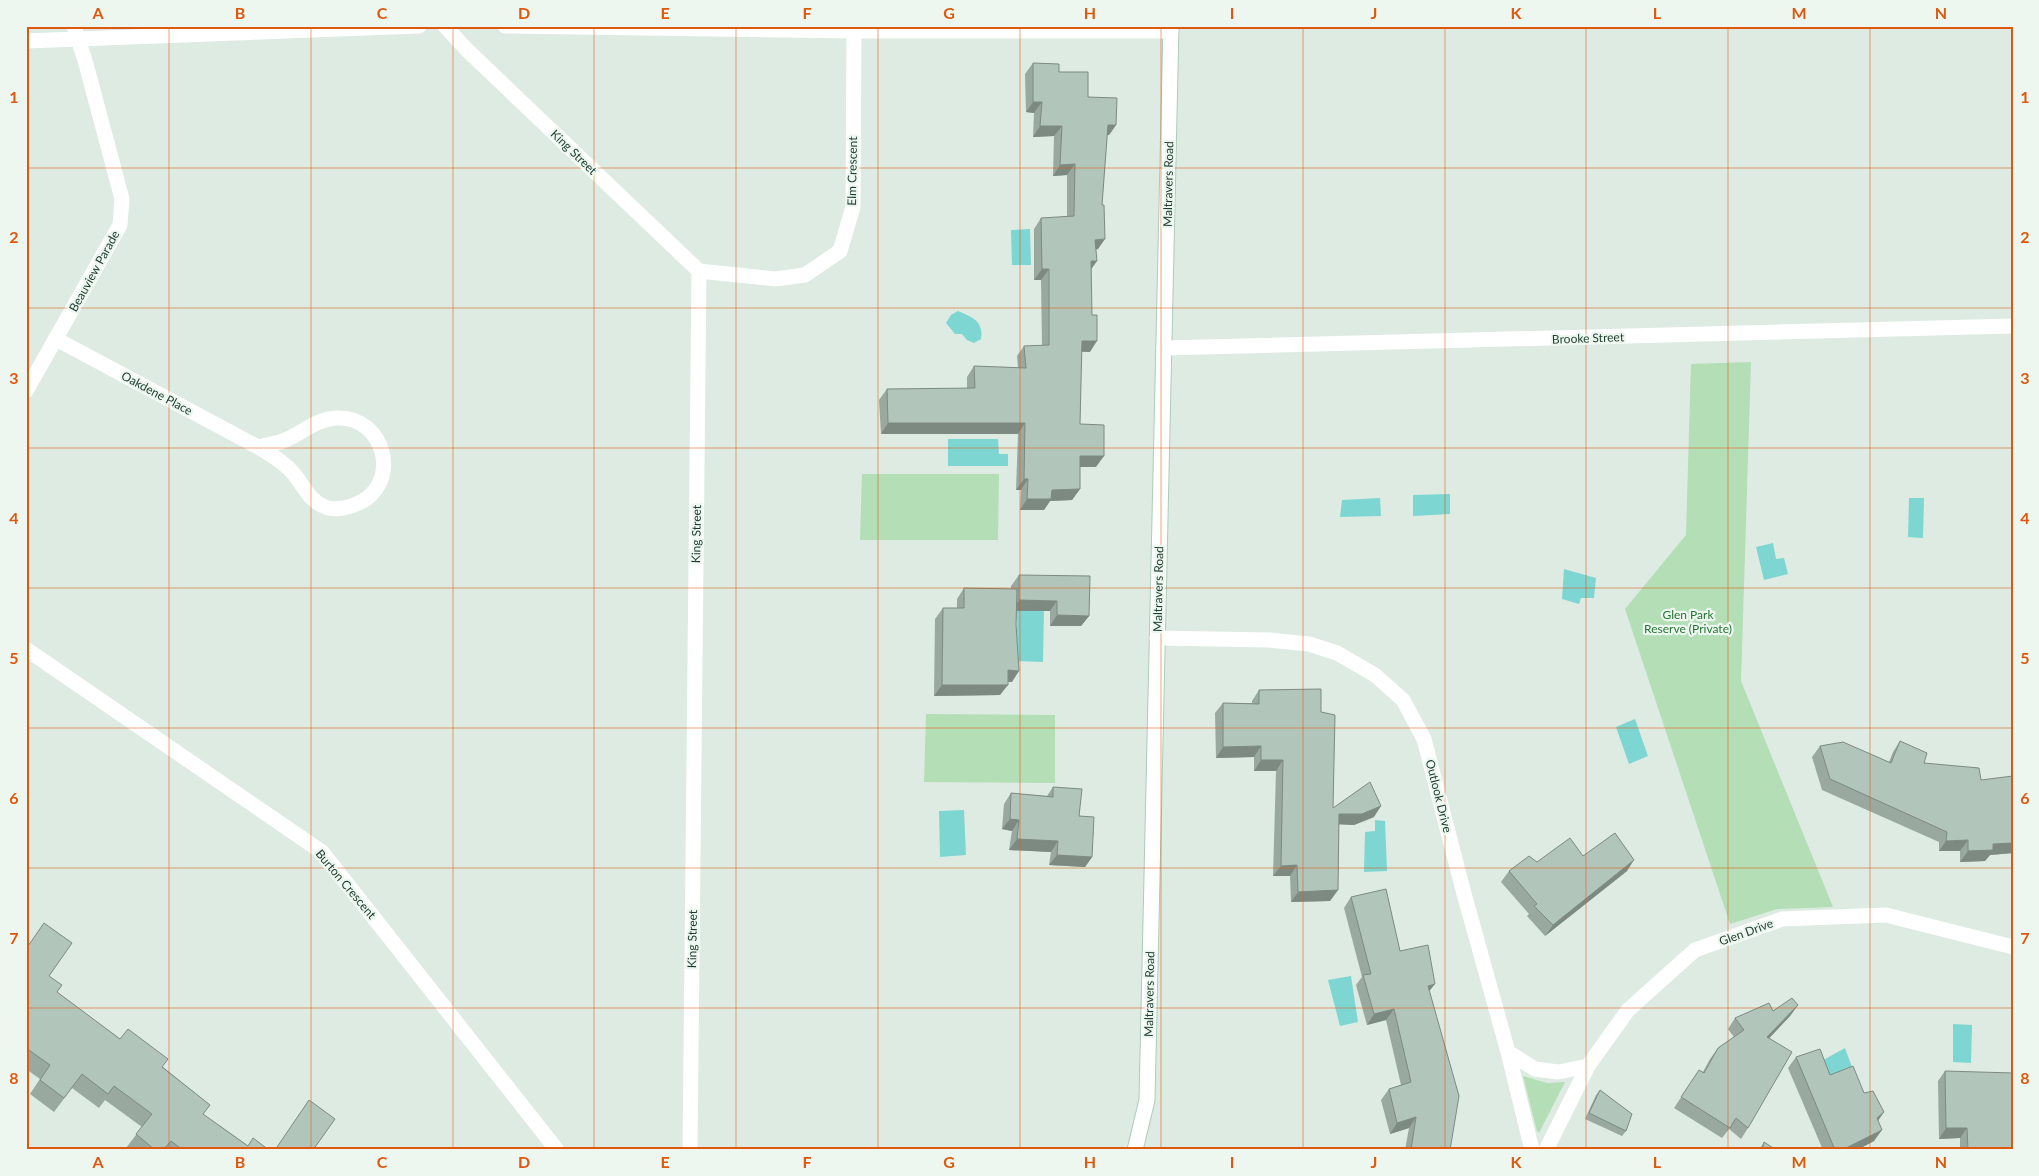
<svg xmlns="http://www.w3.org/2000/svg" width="2039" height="1176" font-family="Lato,sans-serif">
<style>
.green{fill:#b3deb6}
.water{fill:#7ed6d2}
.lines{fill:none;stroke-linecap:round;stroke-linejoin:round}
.secondary-casing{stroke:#afcbbb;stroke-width:17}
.street{stroke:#fff;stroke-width:15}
.secondary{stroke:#fff;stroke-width:15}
.wall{fill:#99a9a0}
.shaded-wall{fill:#7d8a82}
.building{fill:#b2c5ba;stroke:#7d8a82}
.grid{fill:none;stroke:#de580e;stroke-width:1;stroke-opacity:0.55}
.labels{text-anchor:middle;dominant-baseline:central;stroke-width:4.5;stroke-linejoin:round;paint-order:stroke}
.street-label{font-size:12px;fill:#1d3b2d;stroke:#edf7f0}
.park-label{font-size:12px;fill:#247633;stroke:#edf7f0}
.neatline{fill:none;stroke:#de580e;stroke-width:2}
.grid-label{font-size:16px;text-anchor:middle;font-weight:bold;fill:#de580e}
</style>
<rect width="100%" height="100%" fill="#ddebe2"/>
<path class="green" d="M 1751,362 L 1741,681 L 1833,907 L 1777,909 L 1730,924 L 1625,609 L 1686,535 L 1691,364 Z
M 862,474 L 999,474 L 998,540 L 860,540 Z
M 926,714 L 1055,715 L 1055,783 L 924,782 Z
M 1523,1076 L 1547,1083 L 1565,1082 L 1539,1133 L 1537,1131 Z"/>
<path class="water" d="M 1030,229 L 1031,265 L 1012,265 L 1011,230 Z
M 958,311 C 972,317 984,321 981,339 L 974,343 L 967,340 L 962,334 L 955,334 L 946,323 L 951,315 Z
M 948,439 L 998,439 L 999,454 L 1008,454 L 1008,466 L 948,466 Z
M 1450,494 L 1450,514 L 1413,516 L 1413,495 Z
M 1380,498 L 1381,516 L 1340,517 L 1342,500 Z
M 1909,498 L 1924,498 L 1923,538 L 1908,537 Z
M 1773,543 L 1776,559 L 1784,558 L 1788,574 L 1764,580 L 1756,547 Z
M 1564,569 L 1596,578 L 1594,598 L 1581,598 L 1579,604 L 1562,599 Z
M 1017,609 L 1044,609 L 1043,662 L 1016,661 Z
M 1635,719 L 1648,756 L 1629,764 L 1616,727 Z
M 964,810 L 966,855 L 940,857 L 939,811 Z
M 1375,820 L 1385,821 L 1387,871 L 1364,872 L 1365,832 L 1375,831 Z
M 1351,976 L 1358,1022 L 1340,1026 L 1328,980 Z
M 1953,1024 L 1972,1025 L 1971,1063 L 1953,1062 Z
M 1845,1048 L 1852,1067 L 1823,1081 L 1816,1064 Z"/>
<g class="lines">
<g class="secondary-casing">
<path id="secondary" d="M 1135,1150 L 1147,1100 L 1171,26"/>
</g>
<path class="street" d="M 445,26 L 466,49 L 699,271 L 690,1150
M 505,26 L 854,31 L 1171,31
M 26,41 L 419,26
M 699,271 L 776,279 L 805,275 L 840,251 L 853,207 L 854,31
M 56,339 L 258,447 C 271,455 284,462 294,474 C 305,488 310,502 328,508 C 337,510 346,508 354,505 C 403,488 387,415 336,418 C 315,419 299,436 280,442 C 273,444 265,445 258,447
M 1164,348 L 2013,326
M 26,391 L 120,225 L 122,199 L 86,64 L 74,26
M 1157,638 L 1269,640 L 1309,644 L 1337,653 L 1375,675 L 1403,700 L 1424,739 L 1463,890 L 1508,1052 L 1532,1150
M 26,649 L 322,852 L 557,1150
M 1508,1052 L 1535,1069 L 1558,1072 L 1588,1066
M 1546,1150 L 1588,1066 L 1628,1010 L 1695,950 L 1782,919 L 1886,915 L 2013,947"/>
<use href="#secondary" class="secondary"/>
</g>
<path class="wall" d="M 1033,63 L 1059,72 L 1088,97 L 1116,125 L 1109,135 L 1107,135 L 1098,249 L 1096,250 L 1091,269 L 1090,352 L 1081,352 L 1080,424 L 1096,467 L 1080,467 L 1080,489 L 1072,500 L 1050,501 L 1044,510 L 1020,510 L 1021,490 L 1016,490 L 1018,434 L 881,434 L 879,400 L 887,389 L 967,389 L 967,377 L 974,366 L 1018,368 L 1017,356 L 1024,346 L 1042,345 L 1041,280 L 1034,280 L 1034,229 L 1041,218 L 1067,217 L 1067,175 L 1053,176 L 1054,136 L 1033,137 L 1034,113 L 1026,112 L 1025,74 Z
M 1019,575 L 1089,616 L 1081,626 L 1050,626 L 1050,611 L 1017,611 L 1012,682 L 1008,682 L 1000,695 L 934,696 L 935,619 L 943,608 L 957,608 L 957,599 L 964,588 L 1011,589 L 1011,586 Z
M 1259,690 L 1321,712 L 1333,808 L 1374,817 L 1354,825 L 1339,824 L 1338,890 L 1330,901 L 1291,902 L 1290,876 L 1273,876 L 1276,771 L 1254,771 L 1254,757 L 1216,758 L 1215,713 L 1223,703 L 1252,703 L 1252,701 Z
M 1900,741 L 1924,763 L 1981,780 L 2013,776 L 2013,853 L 1990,855 L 1985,861 L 1960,862 L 1960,851 L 1939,851 L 1939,842 L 1822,790 L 1812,757 L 1820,746 L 1889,762 L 1893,752 Z
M 1053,787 L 1079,816 L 1092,857 L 1085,867 L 1049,865 L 1051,852 L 1009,850 L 1012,831 L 1002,829 L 1004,804 L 1011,793 L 1047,796 Z
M 1583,856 L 1627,871 L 1545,936 L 1527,916 L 1529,914 L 1501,882 L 1509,871 L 1537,862 Z
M 1351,897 L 1400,951 L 1429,991 L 1450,1150 L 1405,1150 L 1409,1128 L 1390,1134 L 1381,1100 L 1389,1089 L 1401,1085 L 1386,1020 L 1367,1025 L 1356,985 L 1362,977 L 1344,908 Z
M 26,949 L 49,976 L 57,992 L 120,1039 L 163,1067 L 210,1105 L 203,1114 L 248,1146 L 269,1150 L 128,1150 L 126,1148 L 142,1127 L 105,1100 L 99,1108 L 72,1088 L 54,1112 L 30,1094 L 40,1079 L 26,1069 Z
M 1798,1005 L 1790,1016 L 1769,1038 L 1748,1128 L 1741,1139 L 1729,1129 L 1722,1138 L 1674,1108 L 1699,1070 L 1703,1072 L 1710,1059 L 1718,1048 L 1734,1037 L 1728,1029 L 1735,1018 Z
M 1796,1057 L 1864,1093 L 1884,1112 L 1878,1121 L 1874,1141 L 1857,1150 L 1823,1150 L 1788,1068 Z
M 1945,1071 L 2013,1150 L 1960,1150 L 1960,1138 L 1939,1139 L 1938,1081 Z
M 1600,1090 L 1626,1131 L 1622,1136 L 1585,1119 L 1596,1095 Z
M 1764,1142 L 1776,1150 L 1759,1150 Z"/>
<path class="shaded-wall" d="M 1033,102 L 1042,102 L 1034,113 L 1026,112 Z
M 1108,125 L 1116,125 L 1109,135 L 1101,136 Z
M 1040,126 L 1062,126 L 1054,136 L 1033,137 Z
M 1075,164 L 1067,175 L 1053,176 L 1060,165 Z
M 1105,239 L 1098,249 L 1087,250 L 1095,240 Z
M 1091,261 L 1097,261 L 1090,271 Z
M 1042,269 L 1049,269 L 1041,280 L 1034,280 Z
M 1082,341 L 1097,341 L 1090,352 L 1074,351 Z
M 888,423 L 1025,423 L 1018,434 L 881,434 Z
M 1080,456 L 1104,456 L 1096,467 L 1072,467 Z
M 1024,479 L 1028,479 L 1021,490 L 1016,490 Z
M 1080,489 L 1072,500 L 1050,501 L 1044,510 L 1020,510 L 1027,499 L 1052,490 Z
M 1019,600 L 1057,601 L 1050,611 L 1012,611 Z
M 1057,615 L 1089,616 L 1081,626 L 1050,626 Z
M 1008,670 L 1019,671 L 1012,682 L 1001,681 Z
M 942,685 L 1008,685 L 1000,695 L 934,696 Z
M 1261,746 L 1254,757 L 1216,758 L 1223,747 Z
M 1261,760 L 1283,760 L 1276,771 L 1254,771 Z
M 1381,806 L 1374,817 L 1354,825 L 1331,824 L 1339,814 Z
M 1010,819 L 1019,820 L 1012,831 L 1002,829 Z
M 1017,839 L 1058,841 L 1051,852 L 1009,850 Z
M 1968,840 L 1960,851 L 1939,851 L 1946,841 Z
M 2013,843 L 2013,853 L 1990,855 L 1985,861 L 1960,862 L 1968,851 L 1993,844 Z
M 1057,855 L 1092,857 L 1085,867 L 1049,865 Z
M 1634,860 L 1627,871 L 1545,936 L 1553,925 Z
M 1297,865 L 1290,876 L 1273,876 L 1281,866 Z
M 1338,890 L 1330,901 L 1291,902 L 1298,892 Z
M 1435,984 L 1427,994 L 1428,986 Z
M 1798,1005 L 1790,1016 L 1760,1048 L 1767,1037 Z
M 1394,1009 L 1386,1020 L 1367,1025 L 1374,1014 Z
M 1884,1112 L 1876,1123 L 1877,1118 Z
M 1416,1117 L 1409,1128 L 1390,1134 L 1397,1123 Z
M 1946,1128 L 1967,1128 L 1960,1138 L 1939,1139 Z
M 1882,1130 L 1874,1141 L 1857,1150 L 1842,1150 Z"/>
<path class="building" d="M 1033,63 L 1059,64 L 1059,72 L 1088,72 L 1088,97 L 1117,98 L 1116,125 L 1108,125 L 1102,205 L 1104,205 L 1105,239 L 1095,240 L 1097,261 L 1091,261 L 1092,315 L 1097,315 L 1097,341 L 1082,341 L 1080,424 L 1104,425 L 1104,456 L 1080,456 L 1080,489 L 1052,490 L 1051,499 L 1027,499 L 1028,479 L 1024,479 L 1025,423 L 888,423 L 887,389 L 975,388 L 974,366 L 1026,368 L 1024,346 L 1049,345 L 1049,269 L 1042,269 L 1041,218 L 1074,216 L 1075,164 L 1060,165 L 1062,126 L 1040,126 L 1042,102 L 1033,102 Z
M 1019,575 L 1090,576 L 1089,616 L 1057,615 L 1057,601 L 1019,600 Z
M 964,588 L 1017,589 L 1016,624 L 1019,671 L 1008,670 L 1008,685 L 942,685 L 943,608 L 964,608 Z
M 1321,689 L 1321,712 L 1335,715 L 1333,808 L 1370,782 L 1381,806 L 1362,814 L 1339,814 L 1338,890 L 1298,892 L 1297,865 L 1281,866 L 1283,760 L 1261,760 L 1261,746 L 1223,747 L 1223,703 L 1259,704 L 1259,690 Z
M 1900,741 L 1927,753 L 1924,763 L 1979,768 L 1981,780 L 2013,776 L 2013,843 L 1993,844 L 1993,850 L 1968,851 L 1968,840 L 1946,841 L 1947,832 L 1830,779 L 1820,746 L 1843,742 L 1891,763 Z
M 1053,787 L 1082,789 L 1079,816 L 1094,817 L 1092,857 L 1057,855 L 1058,841 L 1017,839 L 1019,820 L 1010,819 L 1011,793 L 1053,797 Z
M 1615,833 L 1634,860 L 1553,925 L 1534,906 L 1537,904 L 1509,871 L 1529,856 L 1537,862 L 1570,838 L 1583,856 Z
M 1386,889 L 1400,951 L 1428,945 L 1435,984 L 1428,986 L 1459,1096 L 1450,1150 L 1411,1150 L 1416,1117 L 1397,1123 L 1389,1089 L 1411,1082 L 1394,1009 L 1374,1014 L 1363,975 L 1371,974 L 1351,897 Z
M 44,923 L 72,943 L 49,976 L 62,985 L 57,992 L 120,1039 L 128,1029 L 168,1059 L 162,1067 L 210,1105 L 203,1114 L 248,1146 L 253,1138 L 269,1150 L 183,1150 L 171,1141 L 163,1150 L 155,1150 L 136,1134 L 152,1114 L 114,1086 L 108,1094 L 82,1074 L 64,1098 L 40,1080 L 50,1065 L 26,1048 L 26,949 Z
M 1792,998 L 1798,1005 L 1767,1037 L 1792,1052 L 1748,1128 L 1736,1118 L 1730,1128 L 1681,1097 L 1699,1070 L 1704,1073 L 1718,1048 L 1744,1030 L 1735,1018 L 1769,1003 L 1773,1011 Z
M 1820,1049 L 1830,1075 L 1853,1066 L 1864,1093 L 1873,1091 L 1884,1112 L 1877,1118 L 1882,1130 L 1842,1150 L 1835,1150 L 1796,1057 Z
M 1945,1071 L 2013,1073 L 2013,1150 L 1968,1150 L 1967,1128 L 1946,1128 Z
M 1600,1090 L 1632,1114 L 1626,1131 L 1589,1113 Z
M 309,1100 L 335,1119 L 313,1150 L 275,1150 Z
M 1764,1142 L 1776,1150 L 1762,1150 Z"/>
<path class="grid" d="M 169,26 L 169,1150M 311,26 L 311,1150M 453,26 L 453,1150M 594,26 L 594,1150M 736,26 L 736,1150M 878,26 L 878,1150M 1020,26 L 1020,1150M 1161,26 L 1161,1150M 1303,26 L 1303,1150M 1445,26 L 1445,1150M 1586,26 L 1586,1150M 1728,26 L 1728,1150M 1870,26 L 1870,1150M 26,168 L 2013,168M 26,308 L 2013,308M 26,448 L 2013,448M 26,588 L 2013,588M 26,728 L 2013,728M 26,868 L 2013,868M 26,1008 L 2013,1008"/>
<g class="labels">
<g class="street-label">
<text transform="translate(574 152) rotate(44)">King Street</text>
<text transform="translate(852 171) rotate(-89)">Elm Crescent</text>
<text transform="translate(1168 184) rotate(-89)">Maltravers Road</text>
<text transform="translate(94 271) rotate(-61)">Beauview Parade</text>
<text transform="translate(1588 338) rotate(-2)">Brooke Street</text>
<text transform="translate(157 393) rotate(28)">Oakdene Place</text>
<text transform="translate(696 534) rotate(-89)">King Street</text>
<text transform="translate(1158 589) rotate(-89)">Maltravers Road</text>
<text transform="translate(1439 796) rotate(76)">Outlook Drive</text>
<text transform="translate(346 884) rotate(50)">Burton Crescent</text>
<text transform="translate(1746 932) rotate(-20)">Glen Drive</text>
<text transform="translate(692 939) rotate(-89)">King Street</text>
<text transform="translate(1149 994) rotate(-89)">Maltravers Road</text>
</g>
<g class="park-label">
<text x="1688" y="614">Glen Park<tspan x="1688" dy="14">Reserve (Private)</tspan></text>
</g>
</g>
<rect width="2039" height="1176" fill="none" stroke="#edf7f0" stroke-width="55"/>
<rect x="28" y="28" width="1984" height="1120" class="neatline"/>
<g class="grid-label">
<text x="98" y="19">A</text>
<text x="240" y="19">B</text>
<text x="382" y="19">C</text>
<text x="524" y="19">D</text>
<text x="665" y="19">E</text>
<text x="807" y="19">F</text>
<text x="949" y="19">G</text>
<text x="1090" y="19">H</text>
<text x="1232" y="19">I</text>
<text x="1374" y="19">J</text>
<text x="1516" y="19">K</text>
<text x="1657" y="19">L</text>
<text x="1799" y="19">M</text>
<text x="1941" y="19">N</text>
<text x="14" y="103">1</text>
<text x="2025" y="103">1</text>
<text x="14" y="243">2</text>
<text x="2025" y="243">2</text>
<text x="14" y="384">3</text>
<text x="2025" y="384">3</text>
<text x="14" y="524">4</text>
<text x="2025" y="524">4</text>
<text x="14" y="664">5</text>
<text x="2025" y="664">5</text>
<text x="14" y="804">6</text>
<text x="2025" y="804">6</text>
<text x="14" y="944">7</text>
<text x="2025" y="944">7</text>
<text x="14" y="1084">8</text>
<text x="2025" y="1084">8</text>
<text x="98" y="1168">A</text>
<text x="240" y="1168">B</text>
<text x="382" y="1168">C</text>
<text x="524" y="1168">D</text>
<text x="665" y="1168">E</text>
<text x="807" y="1168">F</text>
<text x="949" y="1168">G</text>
<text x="1090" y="1168">H</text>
<text x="1232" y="1168">I</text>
<text x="1374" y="1168">J</text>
<text x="1516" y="1168">K</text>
<text x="1657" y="1168">L</text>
<text x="1799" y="1168">M</text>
<text x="1941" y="1168">N</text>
</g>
</svg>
